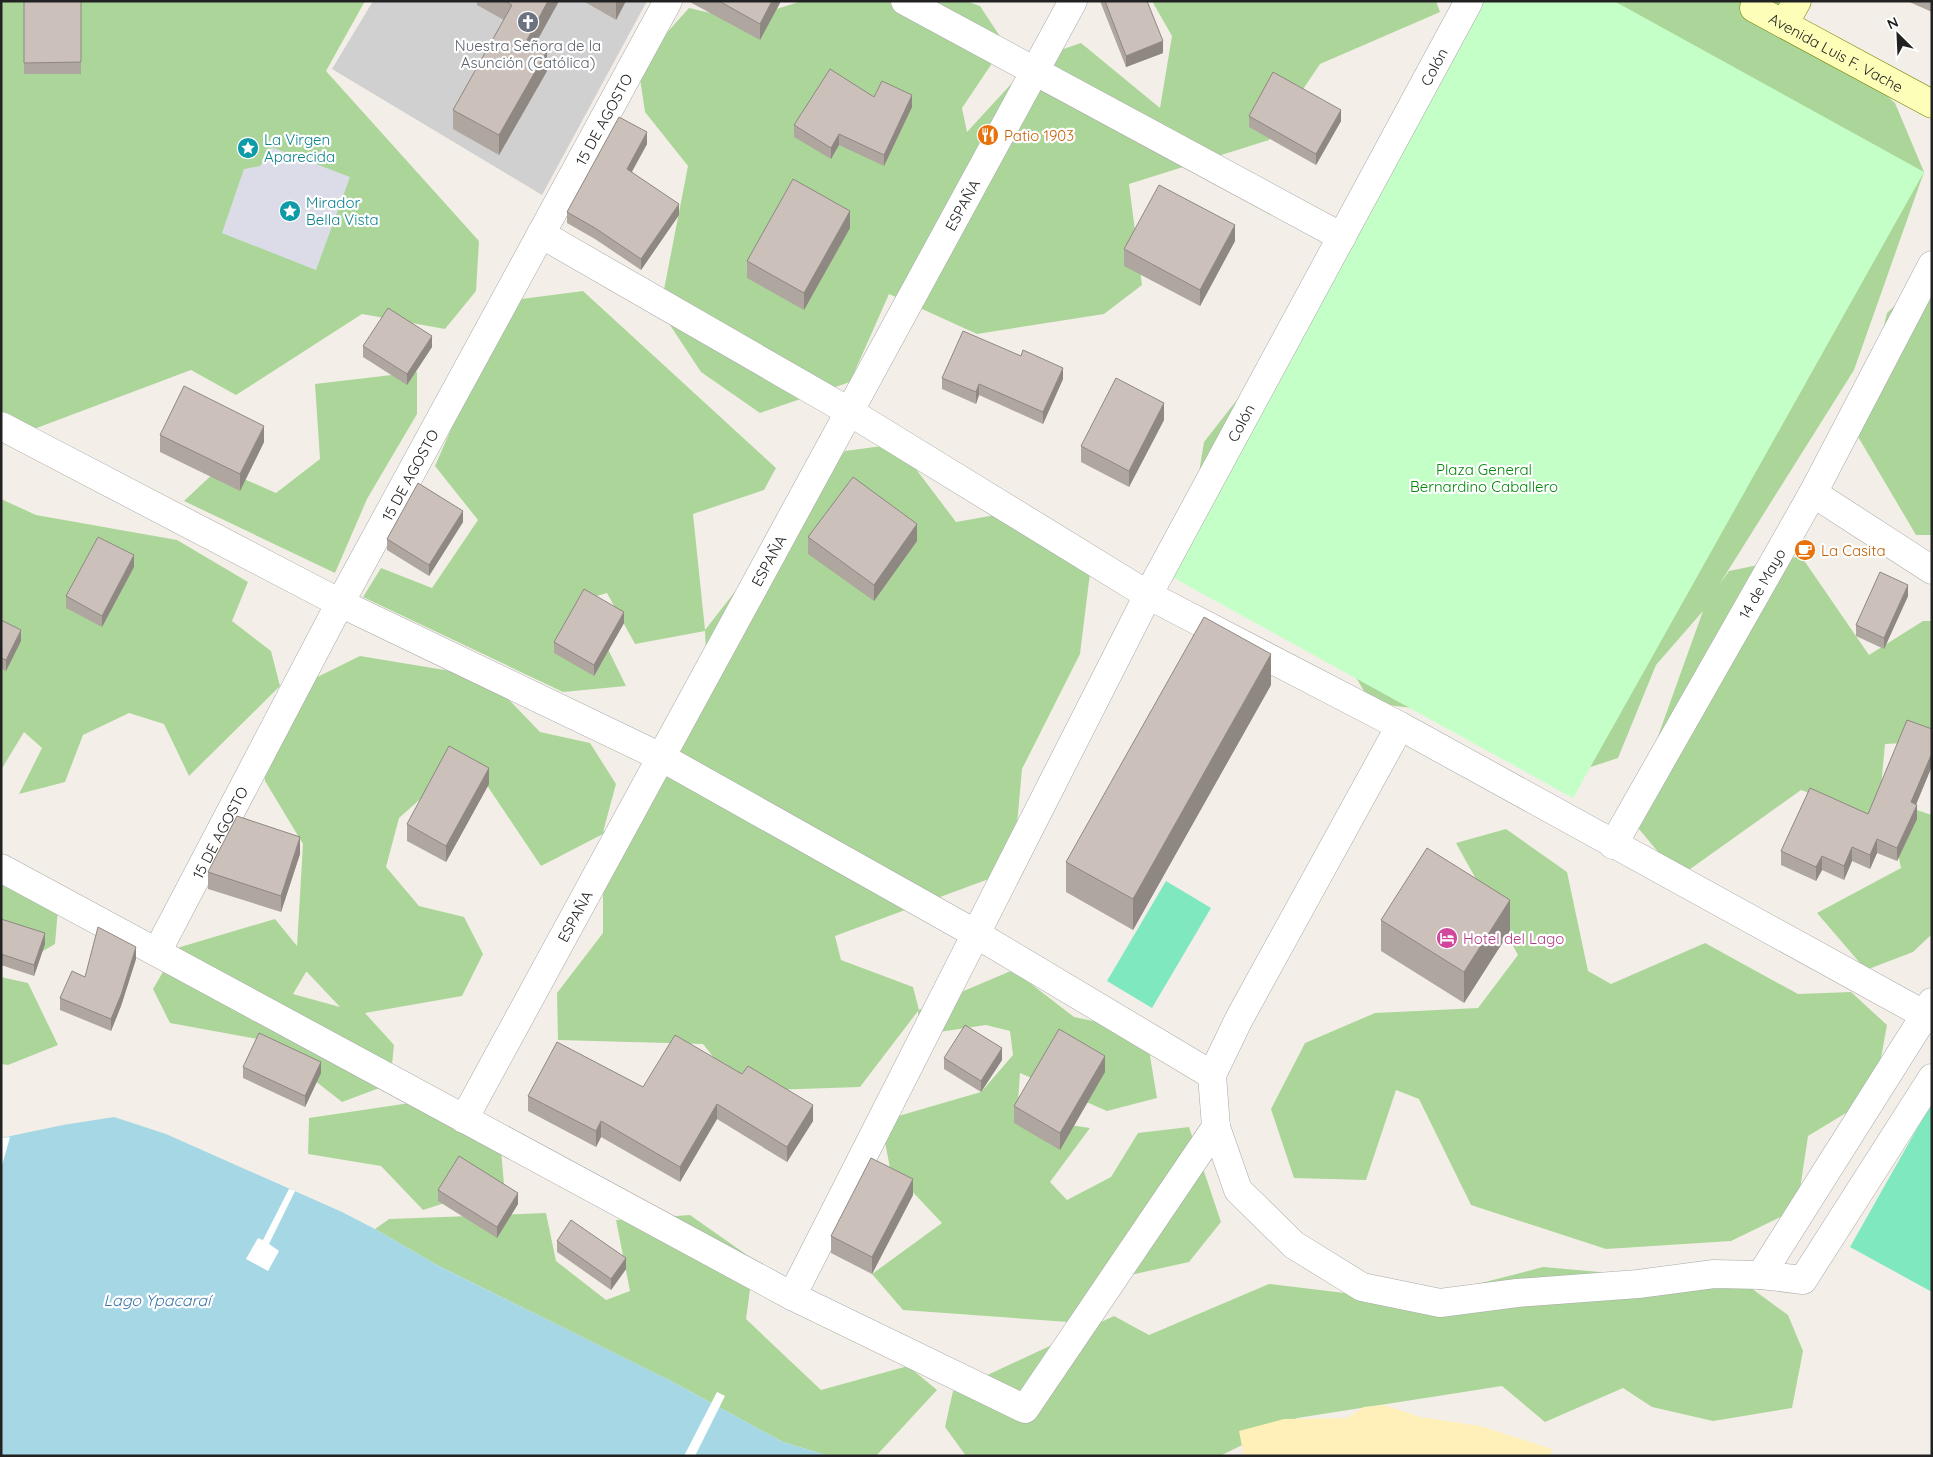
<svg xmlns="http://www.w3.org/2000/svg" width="1933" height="1457" font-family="Quicksand,sans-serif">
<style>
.religious{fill:#d0d0d0}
.forest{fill:#acd699;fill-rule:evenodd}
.sand{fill:#fff0b9}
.park{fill:#c3ffc6}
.pitch{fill:#7fe8be}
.plaza{fill:#dcdce9}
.water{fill:#a5d7e4}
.pier{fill:#fff}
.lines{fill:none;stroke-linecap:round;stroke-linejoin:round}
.street-casing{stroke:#a9a9a9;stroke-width:29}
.secondary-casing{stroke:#768100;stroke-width:29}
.street{stroke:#fff;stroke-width:28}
.secondary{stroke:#fdffb9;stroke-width:28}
.wall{fill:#afa6a0}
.shaded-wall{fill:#8e8782}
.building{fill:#cbc1ba;stroke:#8e8782}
.labels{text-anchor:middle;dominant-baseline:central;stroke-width:4.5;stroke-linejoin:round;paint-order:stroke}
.worship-label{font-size:15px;fill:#5b616d;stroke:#fff}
.street-label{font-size:15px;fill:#222;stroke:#fff}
.food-label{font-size:15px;fill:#c56008;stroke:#fff;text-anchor:start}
.culture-label{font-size:15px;fill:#0d838f;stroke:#fff;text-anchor:start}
.park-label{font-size:15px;fill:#02890a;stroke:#fff}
.hotel-label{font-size:15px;fill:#b23c85;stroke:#fff;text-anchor:start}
.water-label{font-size:16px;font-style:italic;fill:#3e77ab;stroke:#fff}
</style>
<rect width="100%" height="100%" fill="#f3efe8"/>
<path class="religious" d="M 373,1 L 583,1 L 616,20 L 626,1 L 647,1 L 542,195 L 332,69 Z"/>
<path class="forest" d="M 1,1 L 365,1 L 326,71 L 479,241 L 476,291 L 445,329 L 362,314 L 236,395 L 191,370 L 2,441 Z
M 802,1 L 966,1 L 980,6 L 1005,44 L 962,108 L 967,132 L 1034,59 L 1081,43 L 1160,108 L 1172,36 L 1152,1 L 1436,1 L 1440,12 L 1320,64 L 1269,140 L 1129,184 L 1142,285 L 1104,314 L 977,334 L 889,294 L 850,382 L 760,413 L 701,372 L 660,310 L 688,166 L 645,112 L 638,65 L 689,8 L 741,20 Z
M 1476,1 L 1780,1 L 1895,103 L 1924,172 L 1854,370 L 1719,585 L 1729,571 L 1801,556 L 1869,655 L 1923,621 L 1932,621 L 1932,751 L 1928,742 L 1885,744 L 1880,798 L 1932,815 L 1932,934 L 1913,952 L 1866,970 L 1817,913 L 1901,868 L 1891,823 L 1801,790 L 1679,877 L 1629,817 L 1703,611 L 1656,665 L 1618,758 L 1548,781 L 1445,712 L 1371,703 L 1347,662 L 1190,528 L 1204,442 L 1315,300 Z
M 1932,271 L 1932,535 L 1916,535 L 1857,435 L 1887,313 Z
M 583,291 L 776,468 L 764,490 L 693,514 L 705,630 L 845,451 L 897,444 L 956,522 L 1029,509 L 1092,557 L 1080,654 L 1022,769 L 1013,870 L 835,936 L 841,960 L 913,987 L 919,1010 L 1013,970 L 1074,1017 L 1146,1032 L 1157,1098 L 1107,1111 L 1020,1073 L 1017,1117 L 1090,1128 L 1050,1182 L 1067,1200 L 1111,1177 L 1138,1133 L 1189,1127 L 1221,1222 L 1189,1262 L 1117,1278 L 1068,1322 L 903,1310 L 872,1274 L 942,1223 L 890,1168 L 881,1121 L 981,1092 L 1013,1055 L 1010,1031 L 986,1025 L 919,1035 L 918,1011 L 860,1087 L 740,1091 L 703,1044 L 558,1040 L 557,993 L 603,933 L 603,834 L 541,866 L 482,778 L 436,785 L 399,818 L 386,867 L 419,906 L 464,917 L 483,954 L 462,996 L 365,1013 L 394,1045 L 390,1084 L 342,1102 L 263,1040 L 170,1023 L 153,989 L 177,948 L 275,919 L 297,946 L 303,844 L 265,781 L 263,733 L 291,690 L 360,656 L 487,677 L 540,732 L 590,743 L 616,784 L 603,832 L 658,781 L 707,680 L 705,631 L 635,644 L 607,593 L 584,600 L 626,686 L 563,692 L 363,597 L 381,568 L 432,588 L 478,520 L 435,466 L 507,301 ZM 306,972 L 307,972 L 340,1007 L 293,994 Z
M 417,372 L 417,414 L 367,499 L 335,573 L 184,501 L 219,468 L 276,493 L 320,459 L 315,384 Z
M 1,499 L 36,515 L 177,540 L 248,582 L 232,621 L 271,651 L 280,686 L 189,776 L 164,724 L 129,713 L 83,735 L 65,782 L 19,794 L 42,748 L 24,732 L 1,770 Z
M 1506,829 L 1567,872 L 1588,971 L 1611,984 L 1705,943 L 1798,994 L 1851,992 L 1887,1025 L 1874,1096 L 1808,1136 L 1797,1209 L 1731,1241 L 1606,1249 L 1471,1205 L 1419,1099 L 1396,1090 L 1366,1180 L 1294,1178 L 1271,1109 L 1305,1043 L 1375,1013 L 1478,1008 L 1518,955 L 1456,843 Z
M 1,870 L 58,909 L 55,944 L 21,964 L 1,951 Z
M 1,977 L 28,983 L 58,1045 L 8,1065 L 1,1064 Z
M 410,1103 L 501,1150 L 504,1184 L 423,1210 L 381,1166 L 308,1154 L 309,1118 Z
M 546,1213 L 556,1261 L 606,1300 L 630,1291 L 616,1220 L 690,1215 L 754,1260 L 746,1319 L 821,1390 L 908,1366 L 937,1390 L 876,1456 L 829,1456 L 783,1442 L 673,1382 L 437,1265 L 375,1229 L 389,1219 Z
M 1543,1267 L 1747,1285 L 1788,1315 L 1803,1351 L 1792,1408 L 1713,1421 L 1652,1407 L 1623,1388 L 1545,1422 L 1502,1386 L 1297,1418 L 1220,1456 L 966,1456 L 945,1427 L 953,1391 L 1114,1316 L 1149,1335 L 1269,1284 L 1411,1301 Z"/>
<path class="sand" d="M 1384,1405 L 1420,1417 L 1480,1426 L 1552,1449 L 1550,1456 L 1244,1456 L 1239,1431 L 1284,1419 L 1347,1418 L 1364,1407 Z"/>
<path class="park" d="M 1483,1 L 1614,1 L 1924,172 L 1573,798 L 1163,572 Z"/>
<path class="pitch" d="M 1166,881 L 1211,908 L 1152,1008 L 1107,981 Z
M 1932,1102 L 1932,1292 L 1850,1247 Z"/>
<path class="plaza" d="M 271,147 L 350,177 L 316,270 L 222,233 L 244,169 L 260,166 L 269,154 Z"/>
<path class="water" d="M 114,1117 L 166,1134 L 342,1212 L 375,1229 L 437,1265 L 673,1382 L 783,1442 L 829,1456 L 1,1456 L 1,1138 L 63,1125 Z"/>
<path class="pier" d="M 10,1137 L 1,1169 L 2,1138 Z
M 289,1189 L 295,1191 L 269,1244 L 279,1251 L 268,1271 L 246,1259 L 258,1238 L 263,1240 Z
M 717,1392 L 725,1396 L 695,1456 L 684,1456 Z"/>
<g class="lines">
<g class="street-casing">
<g id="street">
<path d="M 905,1 L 1342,237"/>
<path d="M 1469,1 L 1148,595 L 1400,726 L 1925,1015 L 1932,1002"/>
<path d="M 541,234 L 850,412 L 1148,595 L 792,1296"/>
<path d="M 1,426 L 340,603 L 661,757 L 976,934 L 1212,1075"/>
<path d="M 1813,493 L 1932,570"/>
<path d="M 1400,726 L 1239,1019 L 1212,1075 L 1216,1127 L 1238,1190 L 1294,1245 L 1362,1287 L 1440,1303 L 1517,1293 L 1638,1284 L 1714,1274 L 1761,1275 L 1803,1280 L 1932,1078"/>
<path id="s1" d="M 1613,845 L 1813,493 L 1932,265"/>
<path d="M 1,868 L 792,1296 L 1025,1409 L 1216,1127"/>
<path id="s2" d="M 157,952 L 340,603 L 668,1"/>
<path id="s3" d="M 464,1119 L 1073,1"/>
<path d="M 1761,1275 L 1925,1015 L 1932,1019"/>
</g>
</g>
<g class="secondary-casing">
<g id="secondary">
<path id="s4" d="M 1757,1 L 1754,8 L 1932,104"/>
<path d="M 1784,24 L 1797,1"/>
</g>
</g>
<use href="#street" class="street"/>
<use href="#secondary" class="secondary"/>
</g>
<path class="wall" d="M 24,1 L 81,1 L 81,74 L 24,74 Z
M 477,1 L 559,1 L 535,44 L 547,71 L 499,155 L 453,129 L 453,110 L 504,20 L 477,5 Z
M 583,1 L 626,1 L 616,20 Z
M 688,1 L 781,1 L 760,40 Z
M 1100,1 L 1147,1 L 1163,53 L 1126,67 Z
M 1907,1 L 1932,1 L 1932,12 Z
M 874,97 L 912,107 L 884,166 L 839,145 L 831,159 L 794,137 L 794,125 Z
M 1249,116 L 1341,121 L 1316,165 L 1249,127 Z
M 647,144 L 632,172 L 679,215 L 641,270 L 595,239 L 567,223 L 567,212 Z
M 850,228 L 804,310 L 747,278 L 747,261 Z
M 1235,241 L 1200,306 L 1124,266 L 1124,249 Z
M 363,346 L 432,347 L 407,385 L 363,357 Z
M 1021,356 L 1063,379 L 1043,424 L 979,395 L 976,404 L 942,389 L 942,378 Z
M 1164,420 L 1129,487 L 1081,462 L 1081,446 Z
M 160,435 L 264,442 L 240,491 L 160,452 Z
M 463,522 L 429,576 L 387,550 L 387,539 Z
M 808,537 L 917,541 L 874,601 L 808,554 Z
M 134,567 L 102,627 L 66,608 L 66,596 Z
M 1908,596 L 1884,649 L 1856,636 L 1856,625 Z
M 1,620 L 21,641 L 6,671 L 1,669 Z
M 624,623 L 594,676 L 554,653 L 554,642 Z
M 1271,685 L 1133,930 L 1066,892 L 1066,862 Z
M 1932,729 L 1932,766 L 1916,805 L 1917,819 L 1897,861 L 1877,853 L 1870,869 L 1852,861 L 1844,880 L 1822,870 L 1816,881 L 1781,865 L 1781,851 L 1868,814 Z
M 489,784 L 446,862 L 407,841 L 407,824 Z
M 300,854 L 281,912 L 208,889 L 208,872 Z
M 1,919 L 45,944 L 34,976 L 1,965 Z
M 1381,920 L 1510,931 L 1464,1003 L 1381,951 Z
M 136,959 L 121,1006 L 111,1031 L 60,1010 L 60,998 L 85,977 Z
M 944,1058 L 1002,1060 L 981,1092 L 944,1069 Z
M 243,1067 L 321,1073 L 305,1107 L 243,1078 Z
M 1105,1072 L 1060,1150 L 1014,1123 L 1014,1106 Z
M 643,1087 L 813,1121 L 787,1162 L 717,1119 L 680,1182 L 601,1137 L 596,1147 L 528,1111 L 528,1096 Z
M 438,1190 L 518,1204 L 497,1238 L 438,1201 Z
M 913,1195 L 872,1274 L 831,1253 L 831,1236 Z
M 557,1241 L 626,1269 L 611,1290 L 557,1252 Z"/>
<path class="shaded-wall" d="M 548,1 L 559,1 L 527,59 L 527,40 Z
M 616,1 L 626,1 L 616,20 Z
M 772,1 L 781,1 L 760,40 L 760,24 Z
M 1163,41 L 1163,53 L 1126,67 L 1126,56 Z
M 547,51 L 547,71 L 499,155 L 499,135 Z
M 912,95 L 912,107 L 884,166 L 884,155 Z
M 1341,110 L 1341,121 L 1316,165 L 1316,154 Z
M 647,132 L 647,144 L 627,180 L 627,169 Z
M 839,134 L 839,145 L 831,159 L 831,148 Z
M 679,204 L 679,215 L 641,270 L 641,259 Z
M 850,211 L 850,228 L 804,310 L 804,293 Z
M 1235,225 L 1235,241 L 1200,306 L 1200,290 Z
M 432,336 L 432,347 L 407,385 L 407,374 Z
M 1063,368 L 1063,379 L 1043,424 L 1043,412 Z
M 979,384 L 979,395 L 976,404 L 976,392 Z
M 1164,403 L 1164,420 L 1129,487 L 1129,471 Z
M 264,426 L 264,442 L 240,491 L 240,474 Z
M 463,511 L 463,522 L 429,576 L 429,565 Z
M 917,524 L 917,541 L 874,601 L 874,585 Z
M 134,555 L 134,567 L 102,627 L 102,616 Z
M 1908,585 L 1908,596 L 1884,649 L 1884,638 Z
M 624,612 L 624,623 L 594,676 L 594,665 Z
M 21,630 L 21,641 L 6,671 L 6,660 Z
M 1271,654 L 1271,685 L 1133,930 L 1133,899 Z
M 1932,753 L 1932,766 L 1911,816 L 1911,802 Z
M 489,768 L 489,784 L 446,862 L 446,846 Z
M 1917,805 L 1917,819 L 1897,861 L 1897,848 Z
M 300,837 L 300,854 L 281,912 L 281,896 Z
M 1877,839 L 1877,853 L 1870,869 L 1870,855 Z
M 1852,847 L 1852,861 L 1844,880 L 1844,866 Z
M 1822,856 L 1822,870 L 1816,881 L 1816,867 Z
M 1510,900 L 1510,931 L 1464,1003 L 1464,972 Z
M 45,933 L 45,944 L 34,976 L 34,965 Z
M 136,947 L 136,959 L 121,1006 L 111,1031 L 111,1019 Z
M 1002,1048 L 1002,1060 L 981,1092 L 981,1081 Z
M 1105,1056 L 1105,1072 L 1060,1150 L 1060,1133 Z
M 321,1062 L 321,1073 L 305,1107 L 305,1096 Z
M 717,1104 L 717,1119 L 680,1182 L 680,1167 Z
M 813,1105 L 813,1121 L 787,1162 L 787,1147 Z
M 601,1121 L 601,1137 L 596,1147 L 596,1131 Z
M 913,1179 L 913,1195 L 872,1274 L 872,1257 Z
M 518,1193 L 518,1204 L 497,1238 L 497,1227 Z
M 626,1258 L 626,1269 L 611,1290 L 611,1279 Z"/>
<path class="building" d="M 24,1 L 81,1 L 81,62 L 24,63 Z
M 505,1 L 548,1 L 527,40 L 547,51 L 499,135 L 453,110 L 512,5 Z
M 719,1 L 772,1 L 760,24 Z
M 1105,1 L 1147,1 L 1163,41 L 1126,56 Z
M 830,69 L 874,97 L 882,81 L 912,95 L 884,155 L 839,134 L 831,148 L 794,125 Z
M 1273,72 L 1341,110 L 1316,154 L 1249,116 Z
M 619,117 L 647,132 L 627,169 L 679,204 L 641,259 L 595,228 L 567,212 Z
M 793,179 L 850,211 L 804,293 L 747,261 Z
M 1159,185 L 1235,225 L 1200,290 L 1124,249 Z
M 388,308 L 432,336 L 407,374 L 363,346 Z
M 963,331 L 1021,356 L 1023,350 L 1063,368 L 1043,412 L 979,384 L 976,392 L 942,378 Z
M 1116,378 L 1164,403 L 1129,471 L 1081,446 Z
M 184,386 L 264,426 L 240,474 L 160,435 Z
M 853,477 L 917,524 L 874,585 L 808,537 Z
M 418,483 L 463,511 L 429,565 L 387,539 Z
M 98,537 L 134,555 L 102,616 L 66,596 Z
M 1880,572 L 1908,585 L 1884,638 L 1856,625 Z
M 584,589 L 624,612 L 594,665 L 554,642 Z
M 1204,617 L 1271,654 L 1133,899 L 1066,862 Z
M 1,620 L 21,630 L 6,660 L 1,658 Z
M 1907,720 L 1932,729 L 1932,753 L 1911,802 L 1917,805 L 1897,848 L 1877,839 L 1870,855 L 1852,847 L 1844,866 L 1822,856 L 1816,867 L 1781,851 L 1810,788 L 1868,814 Z
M 449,746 L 489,768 L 446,846 L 407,824 Z
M 237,816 L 300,837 L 281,896 L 208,872 Z
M 1427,848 L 1510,900 L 1464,972 L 1381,920 Z
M 1,919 L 45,933 L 34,965 L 1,954 Z
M 98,927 L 136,947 L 121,995 L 111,1019 L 60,998 L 72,971 L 85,977 Z
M 965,1025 L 1002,1048 L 981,1081 L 944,1058 Z
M 1059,1029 L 1105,1056 L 1060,1133 L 1014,1106 Z
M 259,1033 L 321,1062 L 305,1096 L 243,1067 Z
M 675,1035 L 742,1074 L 748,1066 L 813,1105 L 787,1147 L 717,1104 L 680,1167 L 601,1121 L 596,1131 L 528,1096 L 557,1042 L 643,1087 Z
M 459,1156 L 518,1193 L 497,1227 L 438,1190 Z
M 871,1158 L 913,1179 L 872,1257 L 831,1236 Z
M 571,1220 L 626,1258 L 611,1279 L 557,1241 Z"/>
<defs>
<g id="church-disc" transform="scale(1.125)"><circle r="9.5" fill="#6b7280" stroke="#fff"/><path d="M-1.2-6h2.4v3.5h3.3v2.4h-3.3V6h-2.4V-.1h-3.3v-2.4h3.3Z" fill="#fff"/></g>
<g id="restaurant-disc" transform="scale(1.125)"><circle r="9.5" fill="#e8710a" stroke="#fff"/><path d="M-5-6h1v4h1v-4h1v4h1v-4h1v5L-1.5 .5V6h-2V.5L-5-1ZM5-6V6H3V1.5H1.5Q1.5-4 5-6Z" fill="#fff"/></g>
<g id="sight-disc" transform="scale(1.125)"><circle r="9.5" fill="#0f9aa8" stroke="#fff"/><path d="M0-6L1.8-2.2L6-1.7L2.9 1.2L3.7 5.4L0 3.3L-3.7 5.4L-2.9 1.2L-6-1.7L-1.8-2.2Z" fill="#fff"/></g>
<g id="cafe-disc" transform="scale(1.125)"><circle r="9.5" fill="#e8710a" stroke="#fff"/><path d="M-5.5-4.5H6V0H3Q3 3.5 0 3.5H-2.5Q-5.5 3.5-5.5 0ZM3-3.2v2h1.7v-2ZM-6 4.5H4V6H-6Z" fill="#fff"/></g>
<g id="hotel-disc" transform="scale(1.125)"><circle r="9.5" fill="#d1479c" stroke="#fff"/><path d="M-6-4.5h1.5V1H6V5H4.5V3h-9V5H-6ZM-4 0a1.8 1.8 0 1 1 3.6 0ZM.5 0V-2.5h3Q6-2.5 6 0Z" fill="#fff"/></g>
</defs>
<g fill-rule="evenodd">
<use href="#church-disc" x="528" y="22"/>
<use href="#restaurant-disc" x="988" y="135"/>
<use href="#sight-disc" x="248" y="148"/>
<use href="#sight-disc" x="290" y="211"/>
<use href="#cafe-disc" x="1805" y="550"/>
<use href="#hotel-disc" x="1447" y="938"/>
</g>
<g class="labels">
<g class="worship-label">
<text x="528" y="45">Nuestra Señora de la<tspan x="528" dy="17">Asunción (Católica)</tspan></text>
</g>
<g class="street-label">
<text stroke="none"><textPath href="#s4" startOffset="101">Avenida Luis F. Vache</textPath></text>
<text transform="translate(1434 67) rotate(-62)">Colón</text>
<text stroke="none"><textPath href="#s2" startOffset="945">15 DE AGOSTO</textPath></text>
<text stroke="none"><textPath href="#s3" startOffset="1041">ESPAÑA</textPath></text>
<text transform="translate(1241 423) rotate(-62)">Colón</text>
<text stroke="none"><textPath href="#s2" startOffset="540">15 DE AGOSTO</textPath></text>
<text stroke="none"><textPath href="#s3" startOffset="636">ESPAÑA</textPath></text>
<text stroke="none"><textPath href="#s1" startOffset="301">14 de Mayo</textPath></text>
<text stroke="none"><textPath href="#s2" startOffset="135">15 DE AGOSTO</textPath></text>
<text stroke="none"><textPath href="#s3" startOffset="231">ESPAÑA</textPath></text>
</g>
<g class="food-label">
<text x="1004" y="135">Patio 1903</text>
<text x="1821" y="550">La Casita</text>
</g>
<g class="culture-label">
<text x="264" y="139">La Virgen<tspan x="264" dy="17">Aparecida</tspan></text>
<text x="306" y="202">Mirador<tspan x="306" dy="17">Bella Vista</tspan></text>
</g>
<g class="park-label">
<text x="1484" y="469">Plaza General<tspan x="1484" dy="17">Bernardino Caballero</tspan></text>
</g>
<g class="hotel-label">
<text x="1463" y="938">Hotel del Lago</text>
</g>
<g class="water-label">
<text x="157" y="1300">Lago Ypacaraí</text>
</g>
</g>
<rect width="1933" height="1457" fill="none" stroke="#222222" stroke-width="5"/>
<g transform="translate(1898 35) rotate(336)" stroke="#ffffff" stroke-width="4" paint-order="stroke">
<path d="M0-4L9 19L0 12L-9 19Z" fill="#222222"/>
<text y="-8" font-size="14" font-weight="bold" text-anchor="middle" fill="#222222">N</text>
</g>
</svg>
